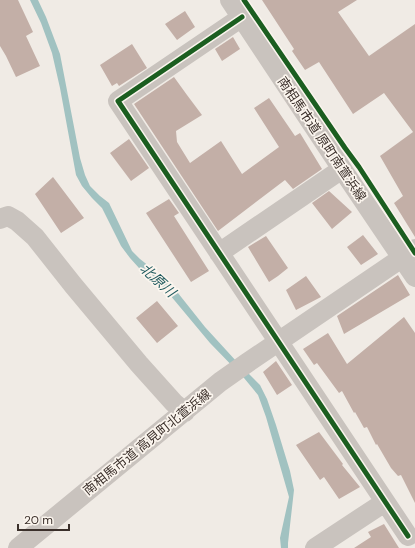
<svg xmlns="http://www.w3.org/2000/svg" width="415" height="548" font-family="'DM Sans','Noto Sans JP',sans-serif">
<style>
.water{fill:#a1c2c1}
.building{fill:#c3afa7}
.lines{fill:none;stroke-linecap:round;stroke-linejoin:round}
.minor{stroke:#c9c3be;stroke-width:20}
.cycleway-casing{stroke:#fbf5ee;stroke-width:8}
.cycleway{stroke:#1b5e20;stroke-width:5}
.labels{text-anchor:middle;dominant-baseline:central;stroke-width:3.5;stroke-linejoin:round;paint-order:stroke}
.street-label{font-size:13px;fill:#3b302b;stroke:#fbf5ee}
.water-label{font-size:14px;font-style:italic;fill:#1f5a5e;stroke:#fbf5ee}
</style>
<rect width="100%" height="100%" fill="#f0ebe5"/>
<path class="water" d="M 30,0 L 38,0 L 46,17 L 60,54 L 80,158 L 85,175 L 90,186 L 100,196 L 109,203 L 132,251 L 140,259 L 164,278 L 174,288 L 205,327 L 237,362 L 260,385 L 267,399 L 276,425 L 290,471 L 294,490 L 288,543 L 288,548 L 281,548 L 280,538 L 289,497 L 266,417 L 258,395 L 244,378 L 210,343 L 165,289 L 139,268 L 130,258 L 121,246 L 102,208 L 92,198 L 82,186 L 76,175 L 60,88 L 52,53 L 41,23 Z"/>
<path class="building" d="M 0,0 L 18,0 L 33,32 L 26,36 L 40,66 L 16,77 L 6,56 L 0,46 Z
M 262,0 L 357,0 L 338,12 L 369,56 L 415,24 L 415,237 L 394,203 L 403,196 L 380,156 L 413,132 L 384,93 L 353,114 L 319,62 L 305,70 L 292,51 L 294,49 Z
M 185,11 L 195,27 L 177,40 L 165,24 Z
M 233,37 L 240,49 L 222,61 L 215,49 Z
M 132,44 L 147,68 L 119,86 L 117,83 L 112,86 L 100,65 Z
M 174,77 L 187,95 L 202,115 L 176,131 L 177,142 L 190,163 L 221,141 L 242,174 L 279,147 L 254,108 L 269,98 L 295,136 L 300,133 L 322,169 L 293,189 L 285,180 L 218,231 L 134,104 Z
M 129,139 L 149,168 L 131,181 L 110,153 Z
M 53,177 L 84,218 L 61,233 L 35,194 Z
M 329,191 L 352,212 L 332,229 L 312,203 Z
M 169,199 L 179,213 L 174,216 L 209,271 L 191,282 L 146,213 Z
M 363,235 L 378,254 L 361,265 L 347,247 Z
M 266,236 L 288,268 L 278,276 L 269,282 L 248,247 Z
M 398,275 L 410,295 L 344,334 L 337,316 Z
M 306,276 L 321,297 L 296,310 L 286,290 Z
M 157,301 L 178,326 L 157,343 L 136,318 Z
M 404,317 L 415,333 L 415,503 L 401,475 L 398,476 L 391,468 L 377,444 L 376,445 L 367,427 L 364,428 L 355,412 L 354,413 L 342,391 L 339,393 L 317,363 L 314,365 L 303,349 L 328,333 L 347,364 Z
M 276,361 L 292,385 L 277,395 L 263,372 Z
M 319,432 L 343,464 L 342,465 L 360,487 L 339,499 L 324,477 L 320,480 L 296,445 Z
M 384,524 L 399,548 L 354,548 L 371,537 L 368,532 Z"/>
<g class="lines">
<path class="minor" d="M 230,0 L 342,169 L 415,277
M 242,17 L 118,101 L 408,536
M 0,219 L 8,216 L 17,221 L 35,237 L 73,285 L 139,364 L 174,403 L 185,412
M 219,253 L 342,169
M 18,548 L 220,382 L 247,363 L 415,249
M 315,548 L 385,502"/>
<g class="cycleway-casing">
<path id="cycleway" d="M 244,0 L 345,148 L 359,167 L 415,253
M 242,17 L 118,101 L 408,536"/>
</g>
<use href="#cycleway" class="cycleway"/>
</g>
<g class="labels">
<g class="street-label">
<text transform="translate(322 139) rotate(56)">南相馬市道 原町南萱浜線</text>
<text transform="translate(147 442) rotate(-39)">南相馬市道 高見町北萱浜線</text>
</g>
<g class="water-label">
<text transform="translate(158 280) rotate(42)">北原川</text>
</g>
</g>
<path d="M18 524v6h51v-6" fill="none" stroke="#3b302b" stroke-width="2"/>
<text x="24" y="524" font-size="12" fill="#3b302b" stroke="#fbf5ee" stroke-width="3" paint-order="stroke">20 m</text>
</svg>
